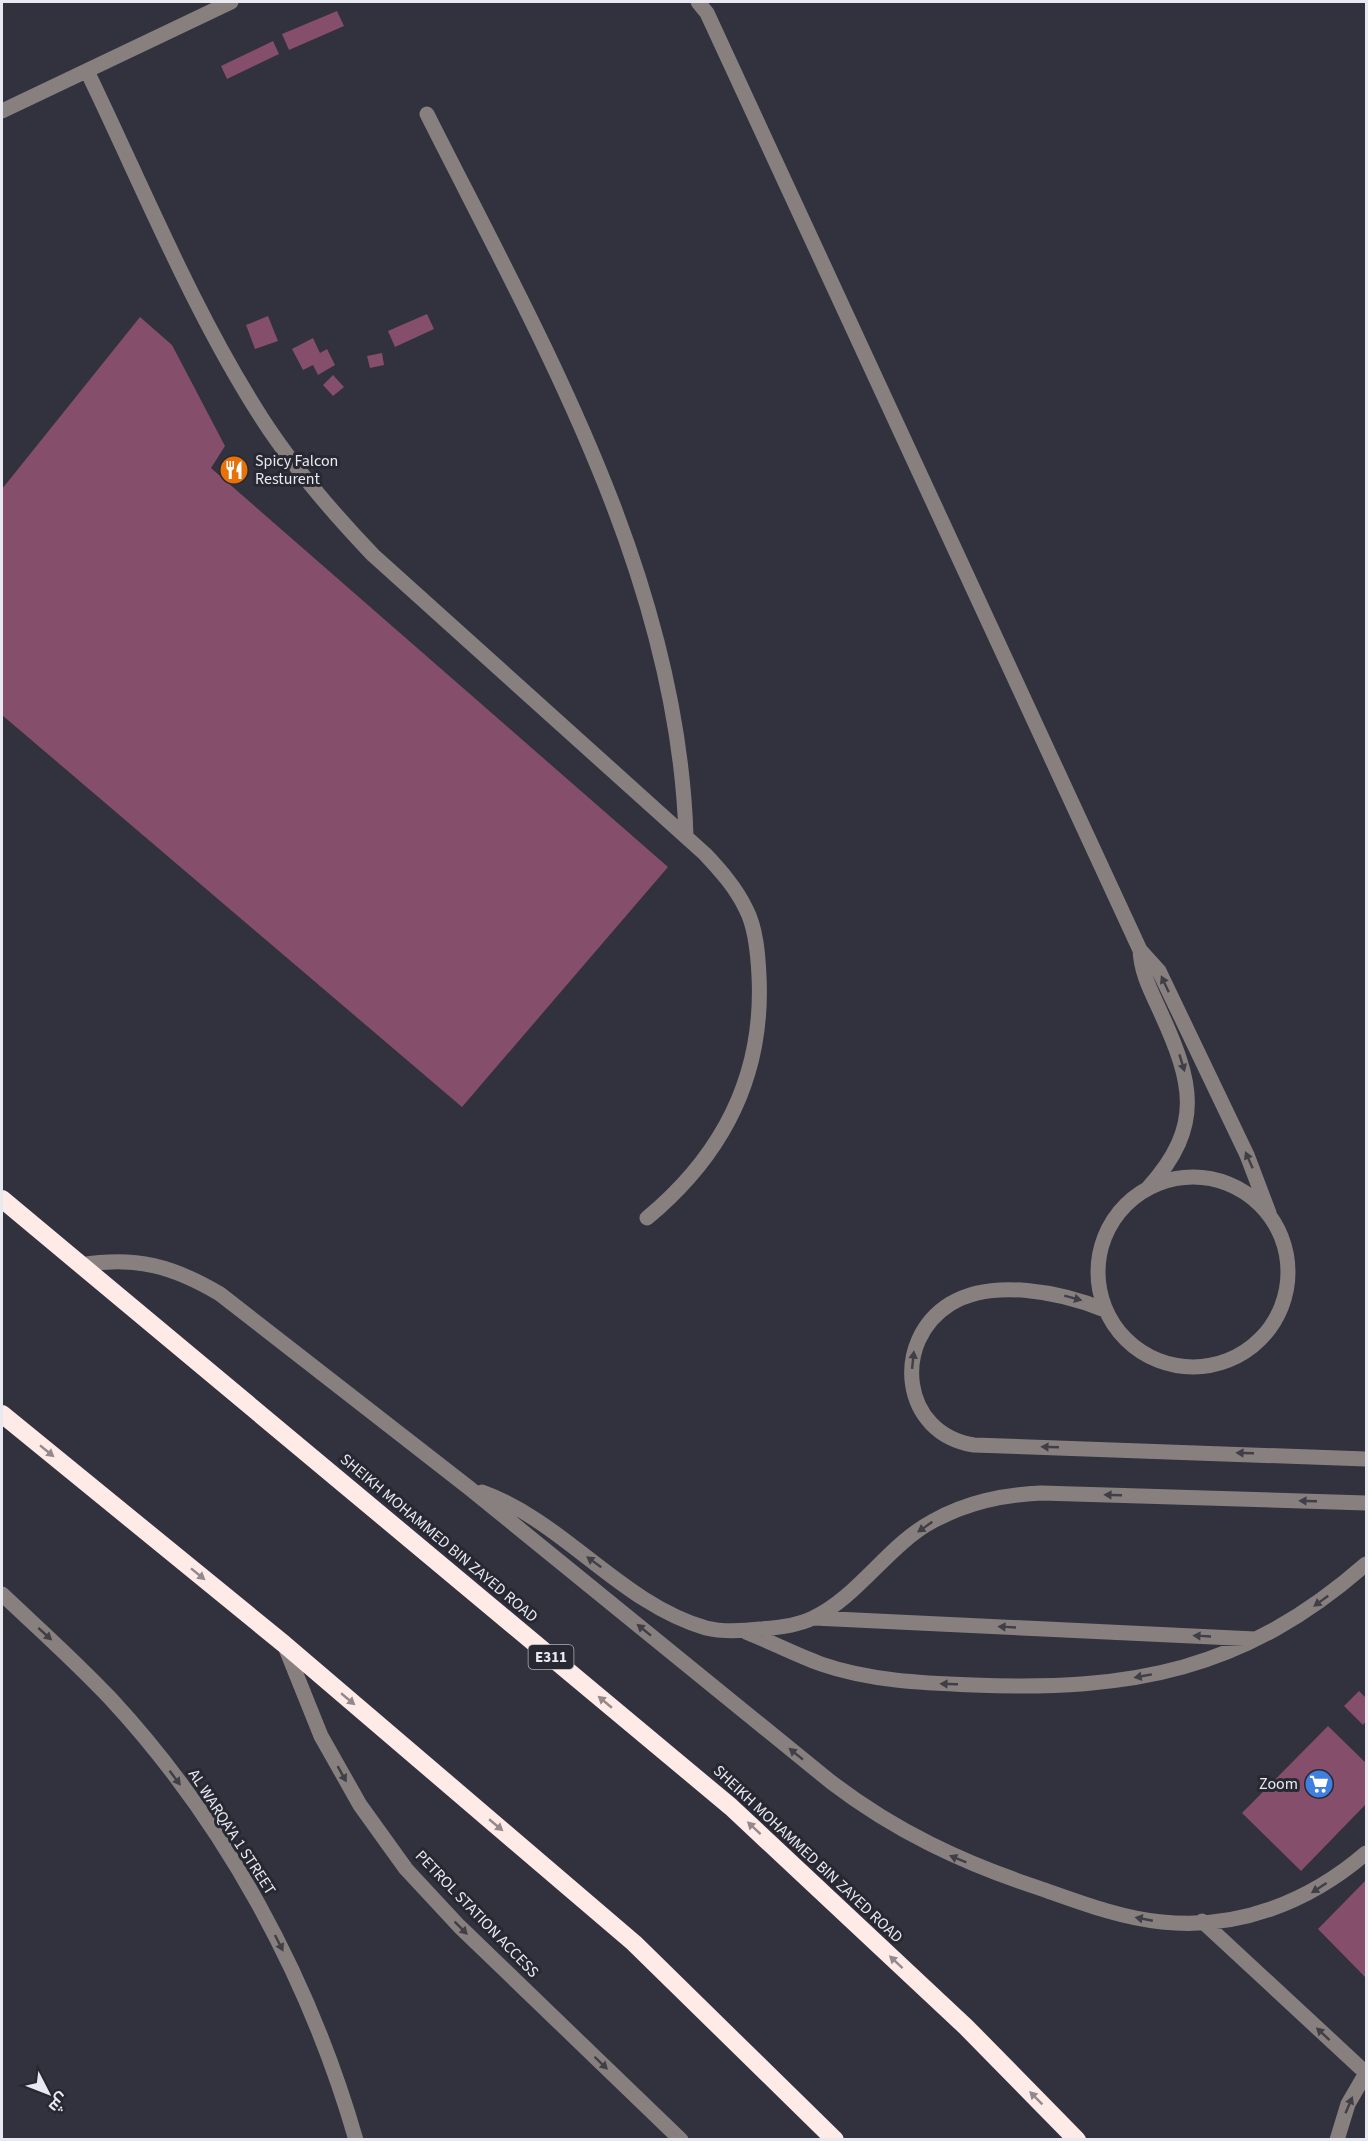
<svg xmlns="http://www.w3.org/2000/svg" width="1368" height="2141" font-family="'Source Sans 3',Cairo,sans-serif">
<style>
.building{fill:#854e6b}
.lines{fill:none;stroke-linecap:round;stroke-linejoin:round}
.minor{stroke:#87807e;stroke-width:15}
.highway{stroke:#feeae7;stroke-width:18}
.oneway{fill:#403e46}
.oneway2{fill:#93898d}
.labels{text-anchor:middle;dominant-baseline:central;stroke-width:6;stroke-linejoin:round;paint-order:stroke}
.shield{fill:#282833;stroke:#afafb8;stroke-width:1.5}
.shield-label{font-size:15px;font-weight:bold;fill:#e9e9f1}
.poi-label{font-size:16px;fill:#e9e9f1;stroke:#282833;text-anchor:start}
.street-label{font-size:16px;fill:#e9e9f1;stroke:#282833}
</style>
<rect width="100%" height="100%" fill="#32313e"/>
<path class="building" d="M 337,11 L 344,26 L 289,50 L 282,34 Z
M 273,41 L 279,54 L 227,79 L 221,66 Z
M 427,314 L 434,329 L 395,347 L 388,331 Z
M 268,316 L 278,341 L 255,349 L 246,325 Z
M 140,317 L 172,345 L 225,446 L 211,468 L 668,867 L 462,1107 L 2,715 L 2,489 Z
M 313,338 L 320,353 L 327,349 L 335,365 L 318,375 L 313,365 L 303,370 L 292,349 Z
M 382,353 L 384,365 L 370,368 L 367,356 Z
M 333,375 L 344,387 L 333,396 L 323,385 Z
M 1359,1691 L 1366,1698 L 1366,1721 L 1363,1725 L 1344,1706 Z
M 1328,1726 L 1366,1763 L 1366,1804 L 1301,1871 L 1242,1813 Z
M 1366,1880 L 1366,1978 L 1318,1929 Z"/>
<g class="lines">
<path class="minor" d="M 698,2 L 707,13 L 1140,950 C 1141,973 1151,991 1160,1011 C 1192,1081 1205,1125 1148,1188
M 87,71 C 143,187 192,309 261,417 C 293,467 332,512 373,555 L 705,854 C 721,871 736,888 746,909 C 756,928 758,954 759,976 C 764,1076 723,1155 647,1218
M 2,111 L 231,2
M 427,114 C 541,341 678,576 686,836
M 1140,950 L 1159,971 L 1247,1155 L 1269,1213
M1098 1272a95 95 0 1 1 190 0a95 95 0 1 1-190 0Z
M 81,1265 C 136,1256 173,1266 220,1294 L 468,1487 L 831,1782 C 895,1831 963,1863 1039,1888 C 1079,1902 1120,1918 1162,1922 C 1238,1930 1309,1902 1366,1853
M 1105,1310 C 1061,1292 992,1278 950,1304 C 891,1341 901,1434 974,1445 L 1366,1459
M 482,1492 C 565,1522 620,1603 706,1628 C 722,1632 743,1631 760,1629 C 778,1628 796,1626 813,1618 C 858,1597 888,1545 933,1521 C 968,1502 1002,1495 1041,1493 L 1366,1503
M 2,1594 C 38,1628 75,1661 110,1698 C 225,1822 309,1977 356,2140
M 814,1618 L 1255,1639
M 746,1632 C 771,1642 796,1655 821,1664 C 870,1681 923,1683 974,1685 C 1132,1691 1244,1671 1366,1564
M 284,1644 L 321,1736 L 360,1805 L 406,1869 L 459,1926 L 681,2140
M 1202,1921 L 1366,2073
M 1337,2140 L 1348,2104 L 1366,2073"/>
<path class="highway" d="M 2,1199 L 731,1807 L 966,2027 L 1077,2140
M 2,1414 L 284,1644 L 634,1943 L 835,2140"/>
</g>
<defs><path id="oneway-solid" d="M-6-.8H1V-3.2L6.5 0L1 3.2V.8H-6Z" transform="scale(1.5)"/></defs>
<g class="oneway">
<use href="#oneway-solid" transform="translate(1165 984) rotate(-115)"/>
<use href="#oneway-solid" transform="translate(1182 1063) rotate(73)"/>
<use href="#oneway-solid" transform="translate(1249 1160) rotate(-114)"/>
<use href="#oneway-solid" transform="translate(1073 1298) rotate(15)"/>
<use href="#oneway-solid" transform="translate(913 1360) rotate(-84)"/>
<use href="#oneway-solid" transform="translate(1050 1447) rotate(-178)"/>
<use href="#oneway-solid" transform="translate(1245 1453) rotate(-178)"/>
<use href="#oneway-solid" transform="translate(1113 1495) rotate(-178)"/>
<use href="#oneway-solid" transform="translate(1308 1501) rotate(-178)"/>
<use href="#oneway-solid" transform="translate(925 1527) rotate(145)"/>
<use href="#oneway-solid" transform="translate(594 1562) rotate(-144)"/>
<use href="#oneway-solid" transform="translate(1321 1601) rotate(144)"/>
<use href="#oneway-solid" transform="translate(1007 1627) rotate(-177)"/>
<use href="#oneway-solid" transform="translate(644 1630) rotate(-141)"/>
<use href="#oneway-solid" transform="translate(45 1634) rotate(42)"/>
<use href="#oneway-solid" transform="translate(1202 1636) rotate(-177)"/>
<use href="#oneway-solid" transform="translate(1143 1676) rotate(170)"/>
<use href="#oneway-solid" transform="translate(949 1684) rotate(-178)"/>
<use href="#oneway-solid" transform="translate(796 1754) rotate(-141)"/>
<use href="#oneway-solid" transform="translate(342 1774) rotate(61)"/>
<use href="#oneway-solid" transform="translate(175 1778) rotate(53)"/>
<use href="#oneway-solid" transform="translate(958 1859) rotate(-158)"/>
<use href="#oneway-solid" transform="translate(1319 1888) rotate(147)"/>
<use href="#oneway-solid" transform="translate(1144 1919) rotate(-169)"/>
<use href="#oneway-solid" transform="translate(461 1928) rotate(45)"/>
<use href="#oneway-solid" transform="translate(279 1943) rotate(63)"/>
<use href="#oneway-solid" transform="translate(1323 2034) rotate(-137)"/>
<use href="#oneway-solid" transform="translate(601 2063) rotate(44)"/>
<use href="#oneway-solid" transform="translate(1349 2105) rotate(-67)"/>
</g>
<g class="oneway2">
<use href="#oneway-solid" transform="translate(47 1451) rotate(39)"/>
<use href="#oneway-solid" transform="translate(198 1574) rotate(39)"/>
<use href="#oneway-solid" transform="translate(348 1699) rotate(40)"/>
<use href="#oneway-solid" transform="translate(605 1702) rotate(-140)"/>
<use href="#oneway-solid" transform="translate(496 1825) rotate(40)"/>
<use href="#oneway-solid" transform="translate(754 1828) rotate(-137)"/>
<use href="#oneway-solid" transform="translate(896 1962) rotate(-137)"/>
<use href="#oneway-solid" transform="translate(1036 2098) rotate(-135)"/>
</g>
<defs>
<g id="restaurant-disc" transform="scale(1.5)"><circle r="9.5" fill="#e8710a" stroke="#282833"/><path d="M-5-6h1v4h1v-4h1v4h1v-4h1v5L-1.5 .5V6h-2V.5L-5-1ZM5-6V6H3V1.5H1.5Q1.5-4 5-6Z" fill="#fff"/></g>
<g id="supermarket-disc" transform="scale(1.5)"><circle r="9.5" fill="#3f7fe0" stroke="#282833"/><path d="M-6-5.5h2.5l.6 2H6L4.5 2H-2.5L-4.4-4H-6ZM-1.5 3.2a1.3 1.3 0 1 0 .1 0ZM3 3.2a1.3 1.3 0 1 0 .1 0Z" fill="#fff"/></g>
</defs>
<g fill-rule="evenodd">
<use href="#restaurant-disc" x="234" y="470"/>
<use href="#supermarket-disc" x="1319" y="1784"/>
</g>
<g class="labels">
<rect class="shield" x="528.5" y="1645" width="45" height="24" rx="4.5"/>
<g class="shield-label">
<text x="551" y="1657">E311</text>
</g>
<g class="poi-label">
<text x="255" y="461">Spicy Falcon<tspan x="255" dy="18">Resturent</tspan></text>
<text x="1298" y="1784" text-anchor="end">Zoom</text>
</g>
<g class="street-label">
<text transform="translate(439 1538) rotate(40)">SHEIKH MOHAMMED BIN ZAYED ROAD</text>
<text transform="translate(232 1832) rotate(57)">AL WARQA'A 1 STREET</text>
<text transform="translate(808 1854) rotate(43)">SHEIKH MOHAMMED BIN ZAYED ROAD</text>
<text transform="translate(477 1914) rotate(46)">PETROL STATION ACCESS</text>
</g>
</g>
<rect width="1368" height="2141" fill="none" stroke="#e9e9f1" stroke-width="6"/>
<g transform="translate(48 2093) rotate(132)" stroke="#282833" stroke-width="4.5" paint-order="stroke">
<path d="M0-4.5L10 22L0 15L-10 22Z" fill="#e9e9f1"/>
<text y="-9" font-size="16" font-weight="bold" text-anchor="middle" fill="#e9e9f1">ش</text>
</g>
</svg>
